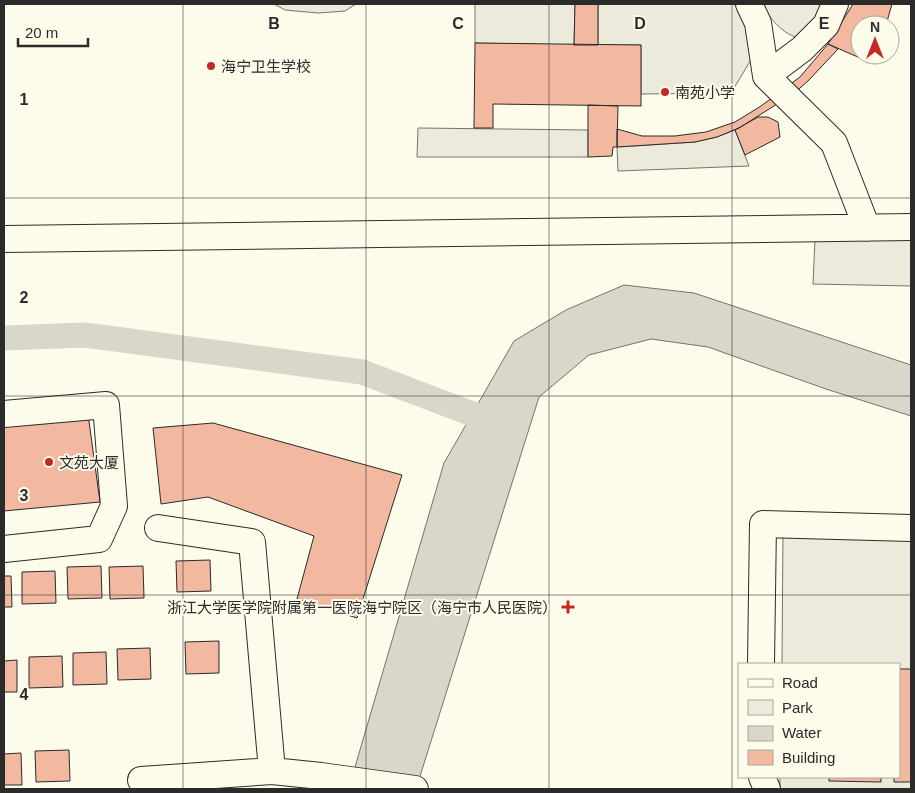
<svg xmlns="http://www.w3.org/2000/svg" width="915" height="793" font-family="Helvetica,'Noto Sans SC',sans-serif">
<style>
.green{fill:#ecebdb;stroke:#74746e}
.parking{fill:#eceadb;stroke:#74746e}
.water{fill:#d8d7c9;stroke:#74746e}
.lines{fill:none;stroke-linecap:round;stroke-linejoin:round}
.canal{stroke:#d8d7c9;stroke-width:25}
.building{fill:#f2b8a0;stroke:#2b2b2b}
.minor-casing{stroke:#2b2b2b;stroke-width:28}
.minor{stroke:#fdfbea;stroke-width:26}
.grid{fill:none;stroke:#2b2b2b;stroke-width:1;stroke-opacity:0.55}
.poi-dot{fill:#c62828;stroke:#fdfbea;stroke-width:2}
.labels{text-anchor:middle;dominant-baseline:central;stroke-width:4;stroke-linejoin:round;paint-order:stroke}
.poi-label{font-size:15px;fill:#2b2b2b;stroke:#fdfbea;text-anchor:start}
.grid-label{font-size:16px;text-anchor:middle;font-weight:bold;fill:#2b2b2b;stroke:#fdfbea;stroke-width:4;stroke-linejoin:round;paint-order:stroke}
</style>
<rect width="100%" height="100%" fill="#fdfbea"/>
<path class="green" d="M 274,4 L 356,4 L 345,11 L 318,13 L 285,10 Z
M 475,4 L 575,4 L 574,45 L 475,43 Z
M 598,4 L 735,4 L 751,34 L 752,58 L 731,93 L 641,94 L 641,45 L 598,45 Z
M 760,4 L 827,4 L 800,38 C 782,35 770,17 760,4 Z
M 418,128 L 588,130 L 588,157 L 417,157 Z"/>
<path class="parking" d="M 735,130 L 749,166 L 618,171 L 617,147 L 695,142 L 717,137 Z
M 911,228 L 911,286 L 813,284 L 815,240 Z
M 783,530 L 911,532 L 911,789 L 780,789 L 780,777 L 899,777 L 899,664 L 782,664 Z"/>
<path class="water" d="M 624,285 L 694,293 L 911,365 L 911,416 L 826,389 L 708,347 L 651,339 L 589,355 L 539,397 L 416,789 L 355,767 L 444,463 L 514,341 L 566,310 Z"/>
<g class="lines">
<path class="canal" d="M 4,338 L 85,335 L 362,372 L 491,421"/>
</g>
<path class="building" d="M 575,4 L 598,4 L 598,45 L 574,45 Z
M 853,4 L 892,4 L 886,25 L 860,25 L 860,55 L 871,55 L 867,61 L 828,44 Z
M 475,43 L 641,45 L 641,106 L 493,104 L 493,128 L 474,128 Z
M 828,44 L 838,49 L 808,81 L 793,94 L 739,128 L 717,137 L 695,142 L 617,147 L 617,129 L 642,136 L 675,136 L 706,132 L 735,122 L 761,106 L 800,77 Z
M 588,105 L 618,106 L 617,147 L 613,147 L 612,156 L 588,157 Z
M 758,117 L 768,117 L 778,122 L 780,137 L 745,155 L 735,130 Z
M 88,414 L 100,502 L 4,511 L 4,422 Z
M 213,423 L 402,475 L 357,618 L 297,599 L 314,536 L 208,497 L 161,504 L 153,428 Z
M 210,560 L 211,591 L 177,592 L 176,561 Z
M 101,566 L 102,598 L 68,599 L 67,567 Z
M 143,566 L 144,598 L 110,599 L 109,567 Z
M 55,571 L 56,603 L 22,604 L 22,572 Z
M 4,576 L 11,576 L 12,607 L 4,607 Z
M 219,641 L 219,673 L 186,674 L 185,642 Z
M 150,648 L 151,679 L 118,680 L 117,649 Z
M 106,652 L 107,684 L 73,685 L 73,653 Z
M 62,656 L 63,687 L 29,688 L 29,657 Z
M 17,660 L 17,692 L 4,692 L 4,661 Z
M 899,669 L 911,669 L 911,782 L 894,782 L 894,777 L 899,777 Z
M 69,750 L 70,781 L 36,782 L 35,751 Z
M 21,753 L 22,785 L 4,785 L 4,754 Z
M 829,777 L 881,777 L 881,782 L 829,781 Z"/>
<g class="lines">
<g class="minor-casing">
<path id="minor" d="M 749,4 L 758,23 L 766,76 L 834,143 L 867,228
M 766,76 L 802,49 L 826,25 L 835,4
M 4,239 L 911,227
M 4,414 L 106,405 L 114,506 L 99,539 L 4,549
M 158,528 L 252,542 L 272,771 L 321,776 L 415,789
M 761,664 L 763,524 L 911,528
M 762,777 L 767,789
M 141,780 L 272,771"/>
</g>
<use href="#minor" class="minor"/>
</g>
<path class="grid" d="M 183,4 L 183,789M 366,4 L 366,789M 549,4 L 549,789M 732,4 L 732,789M 4,198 L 911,198M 4,396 L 911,396M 4,595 L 911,595"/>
<g class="poi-dot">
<circle cx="211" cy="66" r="5"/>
<circle cx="665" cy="92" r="5"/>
<circle cx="49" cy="462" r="5"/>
<path d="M565.5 599.5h5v5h5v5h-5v5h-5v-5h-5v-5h5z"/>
</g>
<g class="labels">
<g class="poi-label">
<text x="221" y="66">海宁卫生学校</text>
<text x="675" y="92">南苑小学</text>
<text x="59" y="462">文苑大厦</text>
<text x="557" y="607" text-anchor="end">浙江大学医学院附属第一医院海宁院区（海宁市人民医院）</text>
</g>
</g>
<g class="grid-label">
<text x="274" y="29">B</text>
<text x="458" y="29">C</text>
<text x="640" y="29">D</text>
<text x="824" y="29">E</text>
<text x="24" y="105">1</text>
<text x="24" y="303">2</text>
<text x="24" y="501">3</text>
<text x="24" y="700">4</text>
</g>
<rect width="915" height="793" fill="none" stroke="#2b2b2b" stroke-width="10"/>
<rect x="738" y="663" width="162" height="115" fill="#fdfbea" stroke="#a9a89e"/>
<rect x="748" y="679" width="25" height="8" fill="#fdfbea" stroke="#a9a89e"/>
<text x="782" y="688" font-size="15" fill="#2b2b2b">Road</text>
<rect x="748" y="700" width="25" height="15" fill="#ecebdb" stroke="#a9a89e"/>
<text x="782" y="713" font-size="15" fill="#2b2b2b">Park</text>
<rect x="748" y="726" width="25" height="15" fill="#d8d7c9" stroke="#a9a89e"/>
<text x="782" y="738" font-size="15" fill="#2b2b2b">Water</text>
<rect x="748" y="750" width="25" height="15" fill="#f2b8a0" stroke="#a9a89e"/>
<text x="782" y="763" font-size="15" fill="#2b2b2b">Building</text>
<g transform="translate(875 40)"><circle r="24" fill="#fdfbea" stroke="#a9a89e"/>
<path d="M0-4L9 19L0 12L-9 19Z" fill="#c62828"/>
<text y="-8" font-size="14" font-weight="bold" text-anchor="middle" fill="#2b2b2b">N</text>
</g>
<path d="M18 38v8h70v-8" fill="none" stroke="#2b2b2b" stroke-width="2.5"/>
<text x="25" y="38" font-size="15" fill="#2b2b2b" stroke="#fdfbea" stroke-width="4" paint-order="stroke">20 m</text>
</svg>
